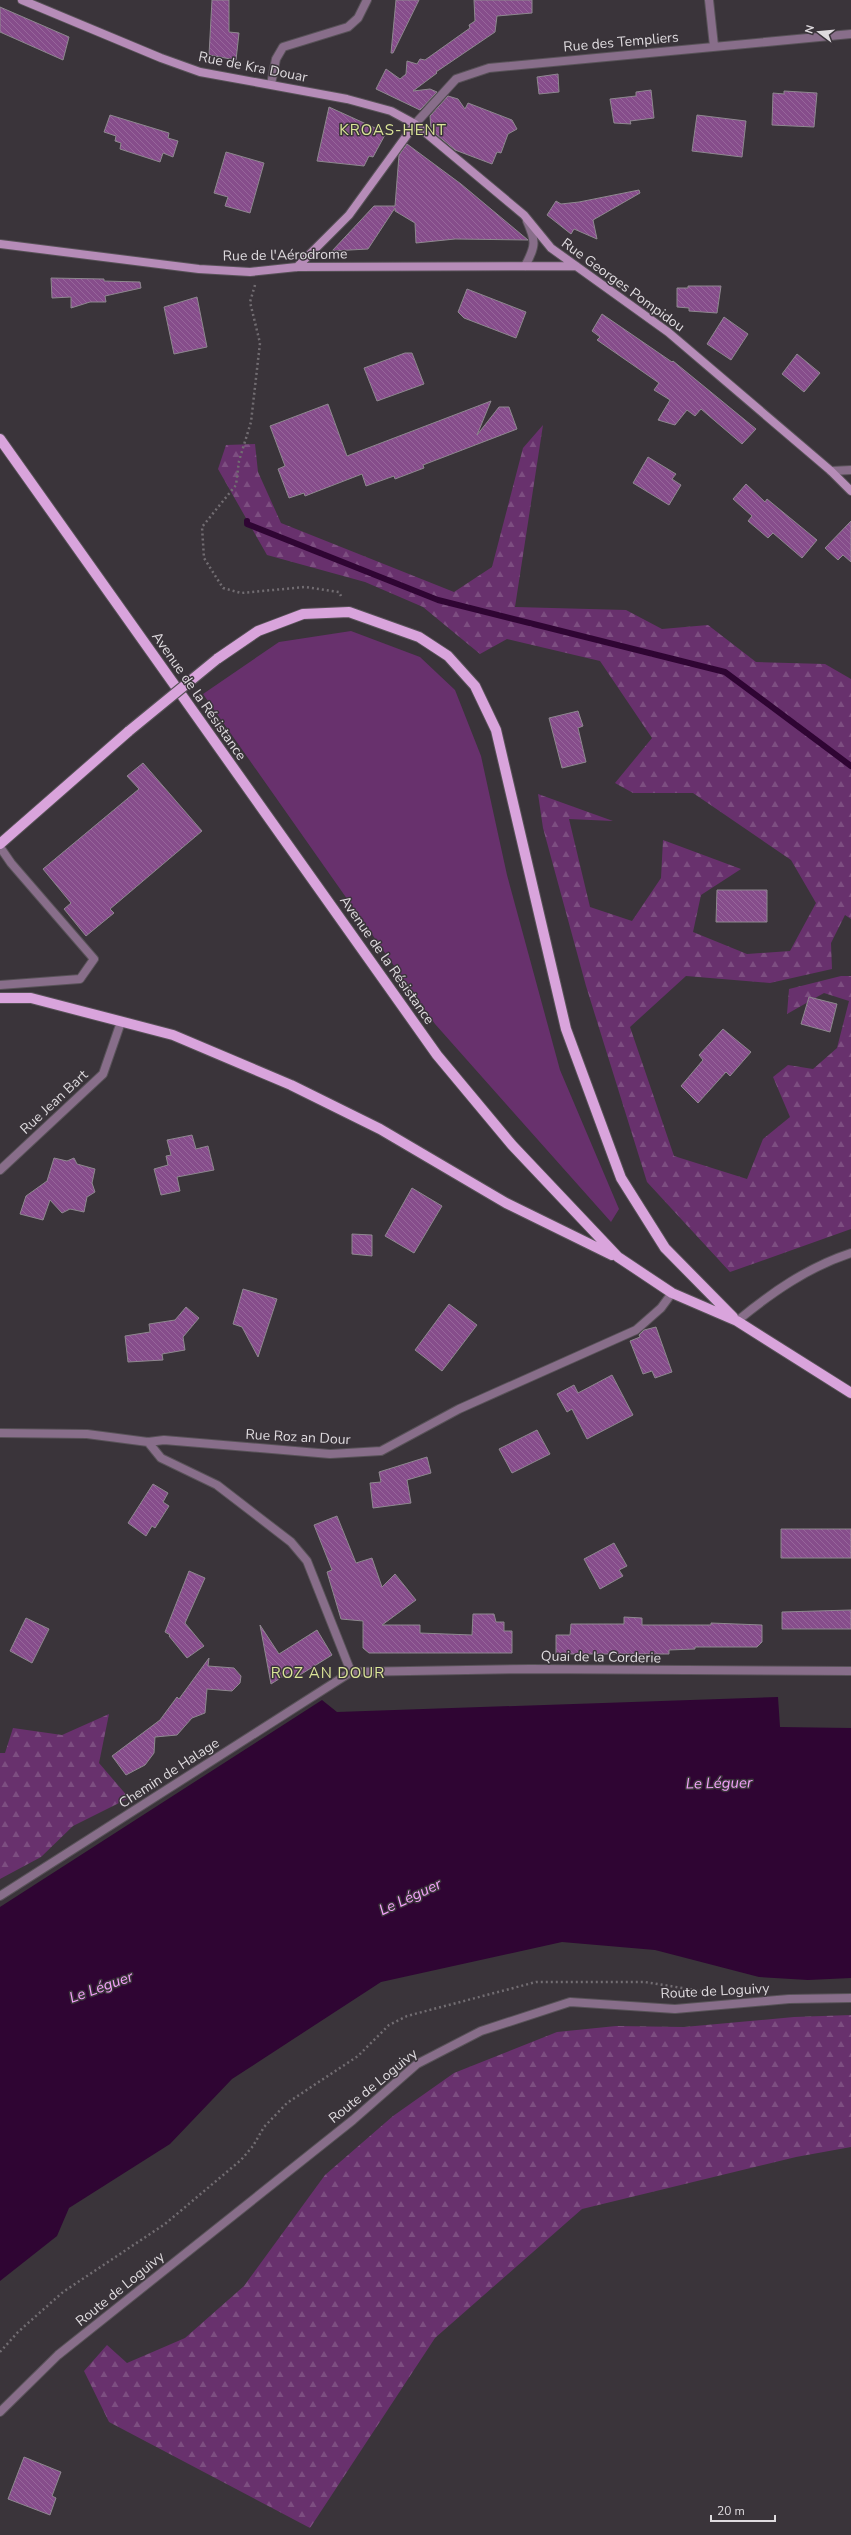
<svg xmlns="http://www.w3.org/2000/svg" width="851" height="2535" font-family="'Nunito Sans',sans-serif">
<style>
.grass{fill:#68316d}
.forest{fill:url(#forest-firs)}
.water{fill:#2f0533}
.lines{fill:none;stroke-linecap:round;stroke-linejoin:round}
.stream{stroke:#2f0533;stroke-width:6}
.building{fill:url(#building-back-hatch);stroke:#8e888f}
.lane-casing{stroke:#585258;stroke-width:10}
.street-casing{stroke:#585258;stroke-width:10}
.secondary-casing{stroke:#585258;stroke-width:10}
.primary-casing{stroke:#585258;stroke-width:12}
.path{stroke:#726d72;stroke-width:2.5;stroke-dasharray:2 3;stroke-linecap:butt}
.lane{stroke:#886e8a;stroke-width:8}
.street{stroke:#886e8a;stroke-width:8}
.secondary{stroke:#b68cb8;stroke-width:8}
.primary{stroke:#d9a4dc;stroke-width:10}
.primary-bridge-casing{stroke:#585258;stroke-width:12;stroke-linecap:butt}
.primary-bridge{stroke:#d9a4dc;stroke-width:10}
.labels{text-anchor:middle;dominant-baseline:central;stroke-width:3;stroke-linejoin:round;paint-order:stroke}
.street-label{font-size:14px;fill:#dfdbdf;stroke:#3a343a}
.neighbourhood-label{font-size:15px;letter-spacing:1px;fill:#dbe597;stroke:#3a343a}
.water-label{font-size:15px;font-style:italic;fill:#f3a2f9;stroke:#3a343a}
</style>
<defs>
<pattern id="forest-firs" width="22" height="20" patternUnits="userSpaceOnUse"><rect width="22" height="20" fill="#68316d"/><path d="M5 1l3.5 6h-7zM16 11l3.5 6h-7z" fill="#7d4e81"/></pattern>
<pattern id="building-back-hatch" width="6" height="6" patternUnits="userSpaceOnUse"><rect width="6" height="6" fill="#864d8b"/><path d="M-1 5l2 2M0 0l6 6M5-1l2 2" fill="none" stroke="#97669b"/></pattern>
</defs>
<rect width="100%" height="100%" fill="#3a343a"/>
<path class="grass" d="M 351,631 L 420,657 L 455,690 L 481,756 L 507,875 L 560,1070 L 619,1209 L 611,1222 L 435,1024 L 203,694 L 279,642 Z"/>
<path class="forest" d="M 543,425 L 515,607 L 626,610 L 662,629 L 708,625 L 756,662 L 825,664 L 851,679 L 851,919 L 845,915 L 831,943 L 832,969 L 770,983 L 686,976 L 630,1027 L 674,1156 L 747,1179 L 763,1139 L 790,1117 L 773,1077 L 788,1065 L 813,1069 L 837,1048 L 849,1001 L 824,993 L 787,1014 L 789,989 L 841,976 L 851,976 L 851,1229 L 730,1272 L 647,1182 L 586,986 L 543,828 L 538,794 L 613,821 L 569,819 L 590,907 L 632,921 L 661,878 L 663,840 L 741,869 L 701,895 L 693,932 L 747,954 L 790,951 L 816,903 L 791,860 L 693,793 L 633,793 L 615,783 L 652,738 L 600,661 L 507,639 L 480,654 L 423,607 L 365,582 L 267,555 L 218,469 L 226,445 L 255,444 L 258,472 L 281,523 L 454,592 L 492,567 L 523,448 Z
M 109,1714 L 99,1763 L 129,1798 L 73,1826 L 41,1857 L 0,1879 L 0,1753 L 5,1753 L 13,1728 L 62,1735 Z
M 851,2015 L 851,2147 L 796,2157 L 582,2209 L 435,2338 L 310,2528 L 109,2422 L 84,2371 L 107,2345 L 127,2363 L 185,2338 L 244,2286 L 325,2175 L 393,2116 L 454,2073 L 557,2032 L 616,2026 L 684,2027 L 794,2017 Z"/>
<path class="water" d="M 778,1697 L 780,1727 L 851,1728 L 851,1978 L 808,1980 L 759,1977 L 655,1950 L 562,1942 L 381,1982 L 232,2079 L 170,2144 L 69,2208 L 57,2236 L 0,2281 L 0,1907 L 322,1700 L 337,1712 Z"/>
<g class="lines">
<path class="stream" d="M 247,521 L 247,524 L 438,600 L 725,672 L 851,766"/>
</g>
<path class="building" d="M 212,0 L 229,0 L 229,32 L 239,33 L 236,60 L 209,55 Z
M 396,0 L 419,0 L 393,53 L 391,53 Z
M 474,0 L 532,0 L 532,13 L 497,16 L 495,32 L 436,72 L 437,73 L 413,91 L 430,89 L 437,92 L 420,110 L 376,89 L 386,69 L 400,79 L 406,74 L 407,61 L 417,64 L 420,59 L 425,60 L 470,28 L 469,25 L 475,21 Z
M 0,7 L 69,37 L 63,60 L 0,32 Z
M 558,74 L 559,92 L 539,94 L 537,77 Z
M 651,90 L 654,118 L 630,121 L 631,124 L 614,123 L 610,99 L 636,96 L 636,92 Z
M 784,91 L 817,93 L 814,127 L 772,125 L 773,93 L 784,94 Z
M 448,96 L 458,99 L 465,109 L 468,103 L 512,120 L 517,129 L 508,134 L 501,153 L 497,152 L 492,164 L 455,150 L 431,130 L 430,116 Z
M 329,107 L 386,133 L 373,157 L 369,156 L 364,166 L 317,161 Z
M 110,115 L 169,133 L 168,138 L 178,141 L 173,157 L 163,153 L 160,162 L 120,149 L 121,143 L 115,141 L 116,136 L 104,132 Z
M 697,115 L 746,121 L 742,157 L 692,151 Z
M 407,144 L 461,184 L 528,240 L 455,239 L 416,243 L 415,223 L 395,211 L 395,208 L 368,249 L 332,251 L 374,206 L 395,206 L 399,155 Z
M 226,152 L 264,163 L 250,213 L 225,206 L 228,197 L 214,193 Z
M 639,190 L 640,193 L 593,220 L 597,239 L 574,229 L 571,234 L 547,215 L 556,201 L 561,204 L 579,202 Z
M 51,278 L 104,279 L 104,281 L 140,282 L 141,288 L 105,296 L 106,302 L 90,302 L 71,308 L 71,297 L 52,298 Z
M 688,286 L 721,286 L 717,313 L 689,311 L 689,308 L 677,307 L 677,288 L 688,288 Z
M 467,289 L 526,312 L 516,338 L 464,318 L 458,312 Z
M 197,297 L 207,347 L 174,354 L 164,307 Z
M 602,314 L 672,362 L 673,361 L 756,429 L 742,444 L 701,409 L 695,416 L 687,410 L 675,425 L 658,420 L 670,400 L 654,390 L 659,383 L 597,340 L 600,337 L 592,331 Z
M 724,317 L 748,334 L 731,360 L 707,344 Z
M 405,353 L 412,353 L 424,384 L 377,401 L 364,368 Z
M 797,354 L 820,373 L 804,392 L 782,374 Z
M 491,401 L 477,435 L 499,407 L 509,407 L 517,429 L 423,465 L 424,468 L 395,479 L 394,476 L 366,486 L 362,474 L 305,496 L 304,493 L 289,498 L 278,469 L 285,466 L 270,426 L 328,404 L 347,456 Z
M 648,457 L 676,474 L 672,479 L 681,485 L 669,505 L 633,483 Z
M 746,484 L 765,502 L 767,499 L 817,540 L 802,558 L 773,533 L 768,538 L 748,521 L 752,516 L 733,499 Z
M 851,521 L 851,562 L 843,555 L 838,560 L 825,548 Z
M 578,711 L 583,726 L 578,728 L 586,762 L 562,768 L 549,718 Z
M 143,763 L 202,831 L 110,909 L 114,913 L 86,936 L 64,909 L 71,903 L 43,869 L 139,789 L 127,776 Z
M 717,890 L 767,890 L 767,922 L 716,922 Z
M 809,997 L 837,1004 L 830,1032 L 801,1024 Z
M 723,1029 L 751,1052 L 730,1076 L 726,1072 L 698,1103 L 681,1086 L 703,1060 L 699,1055 Z
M 192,1135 L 196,1149 L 208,1146 L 214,1170 L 177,1177 L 180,1191 L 161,1195 L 154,1169 L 168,1165 L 166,1156 L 171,1155 L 167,1140 Z
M 54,1158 L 67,1161 L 74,1158 L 77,1164 L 95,1169 L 92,1183 L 95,1192 L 87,1197 L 84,1212 L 70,1209 L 62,1213 L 50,1200 L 43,1220 L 20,1214 L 26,1196 L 47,1181 Z
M 412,1188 L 442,1206 L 414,1253 L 385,1236 Z
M 352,1234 L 372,1235 L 372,1256 L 352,1254 Z
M 243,1289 L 277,1299 L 258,1357 L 242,1327 L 233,1324 Z
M 449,1304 L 477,1325 L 442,1371 L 415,1350 Z
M 186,1307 L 199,1318 L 183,1337 L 185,1350 L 162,1354 L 163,1360 L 128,1362 L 125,1336 L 150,1332 L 149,1324 L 175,1320 Z
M 656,1327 L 672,1372 L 655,1378 L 652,1371 L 643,1374 L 630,1341 L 640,1337 L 639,1335 L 644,1330 Z
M 612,1375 L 633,1415 L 587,1439 L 572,1409 L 567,1412 L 557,1394 L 574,1385 L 578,1393 Z
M 537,1430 L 550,1454 L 512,1473 L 499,1449 Z
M 427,1457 L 431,1473 L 407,1480 L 411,1503 L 373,1508 L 370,1483 L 381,1482 L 379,1472 Z
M 153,1484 L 168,1493 L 163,1502 L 169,1506 L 155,1528 L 152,1526 L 146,1536 L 128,1523 Z
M 337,1516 L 356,1563 L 372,1558 L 382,1587 L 395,1574 L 416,1600 L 382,1625 L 420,1625 L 420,1633 L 472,1635 L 473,1614 L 494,1614 L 496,1622 L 504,1622 L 504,1631 L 512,1631 L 512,1653 L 369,1653 L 363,1648 L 363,1621 L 341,1619 L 327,1572 L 332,1570 L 314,1525 Z
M 781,1529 L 851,1529 L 851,1558 L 781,1558 Z
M 614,1543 L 627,1566 L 619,1570 L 623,1576 L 600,1589 L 584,1559 Z
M 189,1571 L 205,1578 L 185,1623 L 204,1646 L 187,1658 L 169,1636 L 170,1635 L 165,1632 Z
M 851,1610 L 851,1629 L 782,1629 L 782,1612 Z
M 624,1617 L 642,1618 L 642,1625 L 711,1625 L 711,1623 L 762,1625 L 762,1642 L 757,1647 L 695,1647 L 695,1649 L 669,1650 L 669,1654 L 556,1654 L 556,1635 L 570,1635 L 571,1624 L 624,1624 Z
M 26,1618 L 49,1629 L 32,1663 L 10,1651 Z
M 260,1625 L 279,1654 L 317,1630 L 332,1655 L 295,1678 L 290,1672 L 271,1684 Z
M 209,1658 L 208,1666 L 234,1668 L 241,1676 L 240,1683 L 232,1691 L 207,1689 L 205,1713 L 192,1718 L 177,1735 L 155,1737 L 154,1753 L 145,1765 L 126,1775 L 112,1756 L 160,1720 L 177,1697 L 179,1699 Z
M 24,2457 L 61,2472 L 52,2496 L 56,2498 L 50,2515 L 8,2499 Z"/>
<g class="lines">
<g class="lane-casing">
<path id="lane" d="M 0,847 L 11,863 L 94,959 L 80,979 L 0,985"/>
</g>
<g class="street-casing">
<path id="street" d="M 709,0 L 714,46
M 271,84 L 276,59 L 283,47 L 348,27 L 358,18 L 367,0
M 415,124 L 456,79 L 489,68 L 851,34
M 525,266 C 536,246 536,241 527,221
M 831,471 L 851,470
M 0,1170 L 103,1074 L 121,1022
M 737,1321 C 771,1293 808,1267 851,1253
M 0,1433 L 87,1434 L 148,1442 L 164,1440 L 330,1454 L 381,1451 L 459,1409 L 636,1330 L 661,1308 L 672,1293
M 148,1442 L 161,1458 L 217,1485 L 291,1542 L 307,1561 L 351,1672
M 351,1672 L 530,1669 L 851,1671
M 0,1896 L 351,1672
M 0,2412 L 58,2355 L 353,2120 L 417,2064 L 481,2031 L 570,2002 L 675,2009 L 789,1999 L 851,1998"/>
</g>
<g class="secondary-casing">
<path id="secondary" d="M 22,0 L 161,58 L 200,72 L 347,99 L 391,111 L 415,124 L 524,215 L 551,248 L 668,332 L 831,471 L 851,491
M 0,244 L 199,269 L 250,272 L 297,267 L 576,266
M 297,267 L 349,215 L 415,124"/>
</g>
<g class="primary-casing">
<path id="primary" d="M 0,439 L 437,1055 L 512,1145 L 618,1257 L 672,1293 L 737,1321 L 851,1393
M 217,659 L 258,631 L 303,614 L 349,612 L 419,637 L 448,656 L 475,686 L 496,730 L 566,1029 L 621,1178 L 665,1248 L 733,1317
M 0,844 L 129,731
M 0,998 L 31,998 L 173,1035 L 291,1085 L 380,1129 L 506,1203 L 612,1255"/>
</g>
<path class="path" d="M 255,285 L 250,302 L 260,343 L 251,422 L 239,461 L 236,485 L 202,527 L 204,558 L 223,588 L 241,593 L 305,587 L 339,592 L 341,596
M 0,2352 L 18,2332 L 63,2292 L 165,2224 L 241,2160 L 253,2146 L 264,2127 L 287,2103 L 358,2056 L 389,2025 L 407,2016 L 536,1982 L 645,1982 L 701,1991"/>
<use href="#lane" class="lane"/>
<use href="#street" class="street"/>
<use href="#secondary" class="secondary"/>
<use href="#primary" class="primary"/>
<g class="primary-bridge-casing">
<path id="primary-bridge" d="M 129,731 L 217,659"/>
</g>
<use href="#primary-bridge" class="primary-bridge"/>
</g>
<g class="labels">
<g class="street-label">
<text transform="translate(621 42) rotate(-5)">Rue des Templiers</text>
<text transform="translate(253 67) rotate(11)">Rue de Kra Douar</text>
<text transform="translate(285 255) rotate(-1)">Rue de l'Aérodrome</text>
<text transform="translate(623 285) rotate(36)">Rue Georges Pompidou</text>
<text transform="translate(199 696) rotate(55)">Avenue de la Résistance</text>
<text transform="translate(387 960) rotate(55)">Avenue de la Résistance</text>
<text transform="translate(54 1102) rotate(-43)">Rue Jean Bart</text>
<text transform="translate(298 1437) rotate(3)">Rue Roz an Dour</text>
<text transform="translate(601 1657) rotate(1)">Quai de la Corderie</text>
<text transform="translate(169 1773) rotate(-33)">Chemin de Halage</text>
<text transform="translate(715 1991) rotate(-3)">Route de Loguivy</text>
<text transform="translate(373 2086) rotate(-39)">Route de Loguivy</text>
<text transform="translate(120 2289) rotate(-39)">Route de Loguivy</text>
</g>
<g class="neighbourhood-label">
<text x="393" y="130">KROAS-HENT</text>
<text x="328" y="1673">ROZ AN DOUR</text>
</g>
<g class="water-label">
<text transform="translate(719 1783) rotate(-1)">Le Léguer</text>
<text transform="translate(410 1897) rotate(-25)">Le Léguer</text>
<text transform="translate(101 1987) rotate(-20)">Le Léguer</text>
</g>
</g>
<g transform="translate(819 32) rotate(286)" stroke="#3a343a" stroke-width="3" paint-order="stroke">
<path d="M0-3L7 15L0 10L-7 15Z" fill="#dfdbdf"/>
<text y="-6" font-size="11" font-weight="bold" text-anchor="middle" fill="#dfdbdf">N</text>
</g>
<path d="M711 2515v6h64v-6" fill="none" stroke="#dfdbdf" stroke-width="2"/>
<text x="717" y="2515" font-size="12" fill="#dfdbdf" stroke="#3a343a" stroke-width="3" paint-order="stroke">20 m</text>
</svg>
